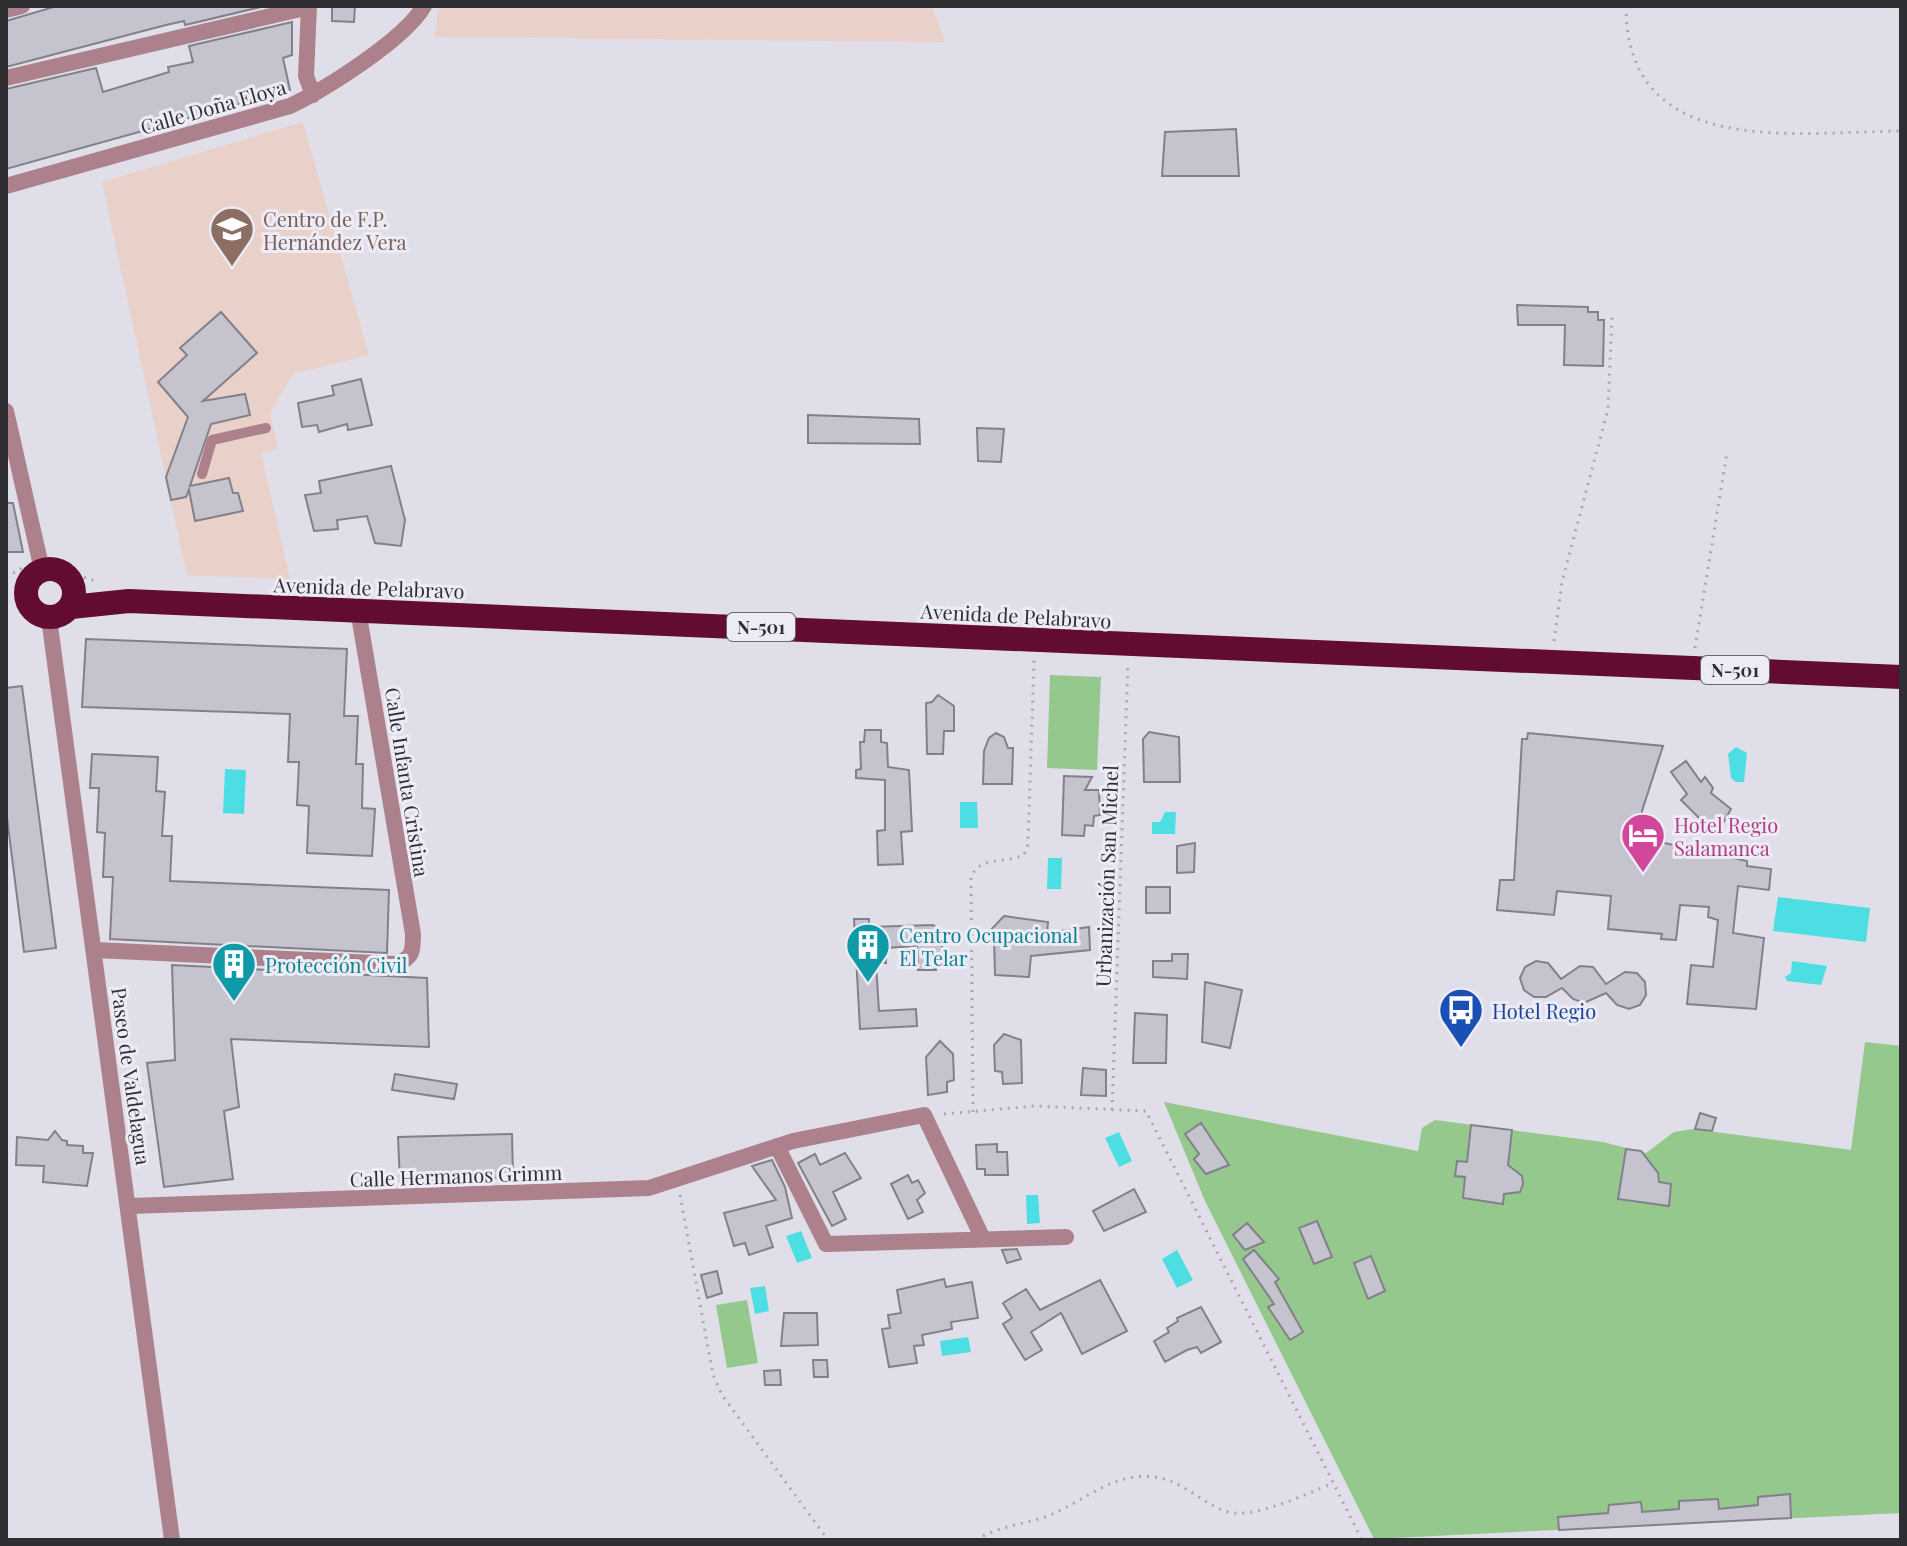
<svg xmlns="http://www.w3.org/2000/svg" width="1907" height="1546" font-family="'Playfair Display',serif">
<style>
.education{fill:#e9d0c9}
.green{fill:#95c88c}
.water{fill:#4ddee3}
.building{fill:#c5c4ce;stroke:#82818a;stroke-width:2}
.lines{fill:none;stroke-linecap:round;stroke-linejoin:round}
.path{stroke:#a8a7b0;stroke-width:3;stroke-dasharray:2 6;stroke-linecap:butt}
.lane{stroke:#ac818c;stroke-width:10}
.street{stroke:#ac818c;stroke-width:16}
.highway{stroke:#630c32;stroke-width:24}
.labels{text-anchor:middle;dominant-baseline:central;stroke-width:6;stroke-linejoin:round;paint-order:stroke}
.shield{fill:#edecf6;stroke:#68686e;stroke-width:2}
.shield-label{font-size:18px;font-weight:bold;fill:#2f2f33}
.street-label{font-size:20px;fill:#2f2f33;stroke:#edecf6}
.education-label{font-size:20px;fill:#785e54;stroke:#edecf6;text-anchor:start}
.hotel-label{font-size:20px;fill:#b23c85;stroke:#edecf6;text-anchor:start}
.culture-label{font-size:20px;fill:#0d838f;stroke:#edecf6;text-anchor:start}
.transit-label{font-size:20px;fill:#164399;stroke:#edecf6;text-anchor:start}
</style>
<rect width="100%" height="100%" fill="#e0dfe9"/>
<path class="education" d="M 439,6 L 932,6 L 945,42 L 435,37 Z
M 303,122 L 369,355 L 293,374 L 270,412 L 278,449 L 261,453 L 290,579 L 187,575 L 102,182 Z"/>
<path class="green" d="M 1050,675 L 1101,677 L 1097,770 L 1047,768 Z
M 1865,1042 L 1901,1046 L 1901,1513 L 1374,1539 L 1205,1201 L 1164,1102 L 1418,1151 L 1422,1128 L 1435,1120 L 1603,1142 L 1646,1153 L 1674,1132 L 1692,1129 L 1851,1150 Z
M 747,1300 L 758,1363 L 727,1368 L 716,1305 Z"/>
<path class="water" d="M 1736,747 L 1747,753 L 1744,782 L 1736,782 L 1731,778 L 1728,754 Z
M 225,769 L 246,770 L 244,814 L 223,813 Z
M 960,802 L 977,802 L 978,828 L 960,828 Z
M 1165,812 L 1176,812 L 1175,834 L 1152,834 L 1152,822 L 1160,822 Z
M 1048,858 L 1062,858 L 1061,889 L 1047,889 Z
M 1778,897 L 1870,908 L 1866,942 L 1773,931 Z
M 1792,961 L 1827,966 L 1821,985 L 1787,981 L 1785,977 L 1791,973 Z
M 1119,1132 L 1132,1161 L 1119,1167 L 1105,1138 Z
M 1026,1195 L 1038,1195 L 1040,1223 L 1027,1224 Z
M 801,1231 L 812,1258 L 797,1263 L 786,1236 Z
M 1177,1250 L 1193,1280 L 1177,1288 L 1162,1259 Z
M 765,1286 L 769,1311 L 755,1314 L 750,1288 Z
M 968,1337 L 971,1352 L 942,1356 L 940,1341 Z"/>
<path class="building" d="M 57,6 L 265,6 L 185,25 L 184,21 L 166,25 L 6,67 L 6,21 Z
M 332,6 L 355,6 L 354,22 L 332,21 Z
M 292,22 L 292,55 L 283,58 L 290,90 L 6,169 L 6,89 L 96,68 L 103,92 L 169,72 L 168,67 L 193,62 L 189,46 Z
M 1236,129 L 1239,176 L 1162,176 L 1165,132 Z
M 1517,305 L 1588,307 L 1588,312 L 1598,312 L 1598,320 L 1604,320 L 1603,366 L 1564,365 L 1565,325 L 1518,325 Z
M 221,312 L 257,353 L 203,401 L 245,394 L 250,415 L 211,424 L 190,486 L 229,478 L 233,493 L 238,493 L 243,511 L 195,521 L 189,490 L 186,497 L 171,500 L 166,477 L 188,417 L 158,382 L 187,355 L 180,348 Z
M 361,379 L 372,425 L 348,430 L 347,424 L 319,432 L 317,425 L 302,427 L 298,403 L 334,395 L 332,386 Z
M 808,415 L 919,419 L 920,444 L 808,443 Z
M 977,428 L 1004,429 L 1001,462 L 978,461 Z
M 391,466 L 405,520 L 401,546 L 375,543 L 367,516 L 337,520 L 338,529 L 314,531 L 305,495 L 321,493 L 319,481 Z
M 6,503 L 13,503 L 23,552 L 6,552 Z
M 86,639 L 347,649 L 344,716 L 358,716 L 356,764 L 363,764 L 362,808 L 375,809 L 372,856 L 307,853 L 309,806 L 297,805 L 299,762 L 288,762 L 290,714 L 82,707 Z
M 22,686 L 56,948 L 24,952 L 6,810 L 6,688 Z
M 938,695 L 954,706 L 954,731 L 944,731 L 943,754 L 927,754 L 926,703 L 932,702 Z
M 865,730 L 881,730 L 881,742 L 887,743 L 888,767 L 909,770 L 912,831 L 901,832 L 903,864 L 878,865 L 877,831 L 885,830 L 885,780 L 856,778 L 856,770 L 861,769 L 860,742 L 864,742 Z
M 1149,732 L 1179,737 L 1180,782 L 1144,782 L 1143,739 Z
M 996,733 L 1004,737 L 1008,748 L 1013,748 L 1012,784 L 983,784 L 984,751 L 989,738 Z
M 1528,733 L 1663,746 L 1642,811 L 1641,828 L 1662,832 L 1660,842 L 1747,861 L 1747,866 L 1771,869 L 1769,890 L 1738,886 L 1733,933 L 1764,938 L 1756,1009 L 1687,1004 L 1691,965 L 1713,967 L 1718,920 L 1708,917 L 1709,907 L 1680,905 L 1676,940 L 1661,939 L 1662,934 L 1608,929 L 1611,896 L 1557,891 L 1554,915 L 1497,910 L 1500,880 L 1514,880 L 1522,739 L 1527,739 Z
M 92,754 L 158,757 L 156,791 L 165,792 L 162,836 L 172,836 L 170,881 L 389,890 L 387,953 L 110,939 L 113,877 L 103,877 L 105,833 L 97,832 L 99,788 L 90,788 Z
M 1686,761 L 1701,782 L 1705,777 L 1713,788 L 1711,793 L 1731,809 L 1719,830 L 1702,821 L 1681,800 L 1687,794 L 1671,772 Z
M 1064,776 L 1092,777 L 1085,790 L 1099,790 L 1100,815 L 1094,816 L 1093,826 L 1085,825 L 1084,836 L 1062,835 Z
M 1195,843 L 1194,872 L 1177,873 L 1177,846 Z
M 1146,887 L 1170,887 L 1170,913 L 1146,913 Z
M 1004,916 L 1048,922 L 1047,933 L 1089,927 L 1090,950 L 1031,956 L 1029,977 L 995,975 L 994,937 L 984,937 Z
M 854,919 L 869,919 L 869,927 L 933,925 L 958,941 L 942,942 L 942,960 L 936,960 L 936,970 L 918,970 L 917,946 L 885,948 L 886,963 L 876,963 L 879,1011 L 916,1009 L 917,1026 L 860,1029 Z
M 1172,954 L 1188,954 L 1187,979 L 1153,977 L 1153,961 L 1172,961 Z
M 1536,961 L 1548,963 L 1561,979 L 1580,966 L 1593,967 L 1606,984 L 1625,972 L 1637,973 L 1645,982 L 1646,995 L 1640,1005 L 1629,1009 L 1617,1005 L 1606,993 L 1584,1003 L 1573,999 L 1562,988 L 1546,997 L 1534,997 L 1524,990 L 1520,978 L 1525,967 Z
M 172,965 L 427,978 L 429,1047 L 231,1039 L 239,1107 L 224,1111 L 233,1179 L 164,1187 L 147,1063 L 175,1060 Z
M 1205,982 L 1242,990 L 1230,1048 L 1202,1042 Z
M 1135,1013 L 1167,1015 L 1166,1063 L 1133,1063 Z
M 1004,1034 L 1021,1040 L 1022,1083 L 1003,1084 L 1002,1072 L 995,1071 L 994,1045 Z
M 940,1041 L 953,1054 L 954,1080 L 947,1082 L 947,1092 L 928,1095 L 926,1057 Z
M 1083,1068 L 1106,1070 L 1106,1096 L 1081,1095 Z
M 395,1074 L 457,1084 L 454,1099 L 392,1090 Z
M 1700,1113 L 1716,1118 L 1712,1131 L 1695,1129 Z
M 1201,1123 L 1229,1165 L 1206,1174 L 1194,1159 L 1199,1154 L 1185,1134 Z
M 1471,1125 L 1512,1130 L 1508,1165 L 1522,1176 L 1523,1184 L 1520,1192 L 1504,1194 L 1503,1204 L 1463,1198 L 1465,1177 L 1455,1176 L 1457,1161 L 1467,1162 Z
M 55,1131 L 62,1140 L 67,1141 L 67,1145 L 83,1146 L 83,1153 L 93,1153 L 87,1186 L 43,1182 L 44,1166 L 16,1165 L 17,1137 L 48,1140 Z
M 512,1134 L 513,1177 L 400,1182 L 398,1137 Z
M 997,1144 L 997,1152 L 1007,1152 L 1008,1175 L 985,1175 L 985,1169 L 977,1169 L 976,1145 Z
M 1626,1149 L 1641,1151 L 1658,1173 L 1659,1182 L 1671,1184 L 1669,1206 L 1618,1199 Z
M 845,1153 L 861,1178 L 833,1192 L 846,1219 L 832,1226 L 798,1163 L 815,1154 L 820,1165 Z
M 772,1160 L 785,1187 L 792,1218 L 766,1226 L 773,1247 L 749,1255 L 745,1243 L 734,1246 L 724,1213 L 776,1200 L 752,1166 Z
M 908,1175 L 912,1183 L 918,1180 L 925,1193 L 917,1200 L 923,1212 L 908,1219 L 891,1184 Z
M 1134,1189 L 1146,1212 L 1104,1231 L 1093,1211 Z
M 1317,1221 L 1332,1257 L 1314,1264 L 1299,1228 Z
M 1247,1223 L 1264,1242 L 1245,1250 L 1233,1235 Z
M 1017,1249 L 1021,1259 L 1007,1263 L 1002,1250 Z
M 1254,1250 L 1279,1279 L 1275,1282 L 1303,1332 L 1290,1340 L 1268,1307 L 1274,1304 L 1243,1259 Z
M 1371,1256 L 1385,1291 L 1368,1299 L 1354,1263 Z
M 717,1271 L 722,1293 L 707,1298 L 701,1275 Z
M 944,1279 L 946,1287 L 972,1282 L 978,1318 L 951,1322 L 952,1329 L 922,1335 L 924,1345 L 914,1346 L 917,1363 L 889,1367 L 882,1329 L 890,1328 L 888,1315 L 901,1313 L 897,1290 Z
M 1100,1280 L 1127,1331 L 1082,1354 L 1061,1313 L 1031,1332 L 1042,1350 L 1025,1360 L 1003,1324 L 1012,1318 L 1003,1303 L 1026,1289 L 1040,1310 Z
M 1201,1307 L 1221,1342 L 1201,1353 L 1197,1347 L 1187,1350 L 1165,1362 L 1154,1341 L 1169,1332 L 1167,1328 L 1178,1321 L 1177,1318 Z
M 784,1313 L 817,1313 L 818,1345 L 781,1346 Z
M 813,1360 L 827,1360 L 828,1377 L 814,1377 Z
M 780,1370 L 781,1385 L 765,1385 L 764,1371 Z
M 1790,1494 L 1791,1518 L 1559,1530 L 1558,1517 L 1608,1513 L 1609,1505 L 1641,1502 L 1642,1512 L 1679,1509 L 1679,1501 L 1718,1499 L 1719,1509 L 1758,1505 L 1758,1497 Z"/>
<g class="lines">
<path class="path" d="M 1626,6 C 1626,160 1795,132 1901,131
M 57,560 L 87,579 L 99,581
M 6,577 L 24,567
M 1554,641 L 1562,582 L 1608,409 L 1612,316
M 1695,648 L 1727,452
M 1112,1110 L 1128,663
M 973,1112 L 971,878 C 979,855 1005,864 1024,855 L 1028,844 L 1034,660
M 944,1114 L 1034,1106 L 1146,1111 L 1362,1540
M 680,1195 L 713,1375 L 722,1395 L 828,1540
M 976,1540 C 999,1526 1021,1525 1045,1517 C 1081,1504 1113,1471 1154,1477 C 1182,1480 1200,1502 1225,1511 C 1251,1521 1306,1494 1331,1484"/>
<path class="lane" d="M 202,474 L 212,440 L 266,428"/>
<path class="street" d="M 309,6 L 306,76 L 313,95
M 6,10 L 22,6
M 6,78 L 309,7
M 6,186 L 290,106 C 326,89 405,39 424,6
M 6,411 L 42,570
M 49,618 L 172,1540
M 95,950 L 396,964 C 413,958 413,951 413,934 L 358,610
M 777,1146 L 826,1244 L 1066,1237
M 130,1206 L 649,1188 L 793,1141 L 924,1115 L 983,1239"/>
<path class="highway" d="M26 593a24 24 0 1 1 48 0a24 24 0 1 1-48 0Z
M 71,607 L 129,601 L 1901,677"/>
</g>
<defs>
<g id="school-pin" transform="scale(2.3)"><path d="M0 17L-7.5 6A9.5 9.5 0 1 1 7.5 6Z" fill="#8d6e63" stroke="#edecf6"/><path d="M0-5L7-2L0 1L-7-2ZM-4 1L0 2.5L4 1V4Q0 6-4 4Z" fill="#fff"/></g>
<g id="hotel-pin" transform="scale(2.3)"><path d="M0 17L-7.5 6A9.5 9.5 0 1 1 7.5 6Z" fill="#d1479c" stroke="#edecf6"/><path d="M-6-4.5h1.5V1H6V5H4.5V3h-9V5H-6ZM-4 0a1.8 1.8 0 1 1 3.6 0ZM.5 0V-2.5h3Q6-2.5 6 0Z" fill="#fff"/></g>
<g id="building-pin" transform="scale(2.3)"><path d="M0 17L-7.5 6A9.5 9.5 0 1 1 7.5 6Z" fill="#0f9aa8" stroke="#edecf6"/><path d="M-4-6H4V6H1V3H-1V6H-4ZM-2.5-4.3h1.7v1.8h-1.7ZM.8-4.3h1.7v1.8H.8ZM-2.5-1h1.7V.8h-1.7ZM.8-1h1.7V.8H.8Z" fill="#fff"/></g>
<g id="bus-pin" transform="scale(2.3)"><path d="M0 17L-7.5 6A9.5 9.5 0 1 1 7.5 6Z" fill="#1a4fb4" stroke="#edecf6"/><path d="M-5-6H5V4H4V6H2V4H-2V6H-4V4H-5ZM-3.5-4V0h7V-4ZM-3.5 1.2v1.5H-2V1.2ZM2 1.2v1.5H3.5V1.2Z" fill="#fff"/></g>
</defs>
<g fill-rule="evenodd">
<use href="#school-pin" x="232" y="229"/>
<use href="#hotel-pin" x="1643" y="835"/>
<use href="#building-pin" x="868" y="945"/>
<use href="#building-pin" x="234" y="964"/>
<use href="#bus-pin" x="1461" y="1010"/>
</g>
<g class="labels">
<g class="shield">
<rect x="727" y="613" width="68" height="28" rx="6"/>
<rect x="1701" y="656" width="68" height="28" rx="6"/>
</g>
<g class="shield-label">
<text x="761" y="627">N-501</text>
<text x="1735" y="670">N-501</text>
</g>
<g class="street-label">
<text transform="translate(213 106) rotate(-16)">Calle Doña Eloya</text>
<text transform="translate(369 587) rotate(2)">Avenida de Pelabravo</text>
<text transform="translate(1016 615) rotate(3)">Avenida de Pelabravo</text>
<text transform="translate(408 782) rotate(81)">Calle Infanta Cristina</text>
<text transform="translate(1106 876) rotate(-88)">Urbanización San Michel</text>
<text transform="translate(132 1076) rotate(82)">Paseo de Valdelagua</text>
<text transform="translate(456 1175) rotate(-2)">Calle Hermanos Grimm</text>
</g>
<g class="education-label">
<text x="263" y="218">Centro de F.P.<tspan x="263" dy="23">Hernández Vera</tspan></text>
</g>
<g class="hotel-label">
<text x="1674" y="824">Hotel Regio<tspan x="1674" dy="23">Salamanca</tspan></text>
</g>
<g class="culture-label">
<text x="899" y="934">Centro Ocupacional<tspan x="899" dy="23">El Telar</tspan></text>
<text x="265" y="964">Protección Civil</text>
</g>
<g class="transit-label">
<text x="1492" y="1010">Hotel Regio</text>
</g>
</g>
<rect width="1907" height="1546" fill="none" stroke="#2f2f33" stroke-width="16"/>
</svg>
